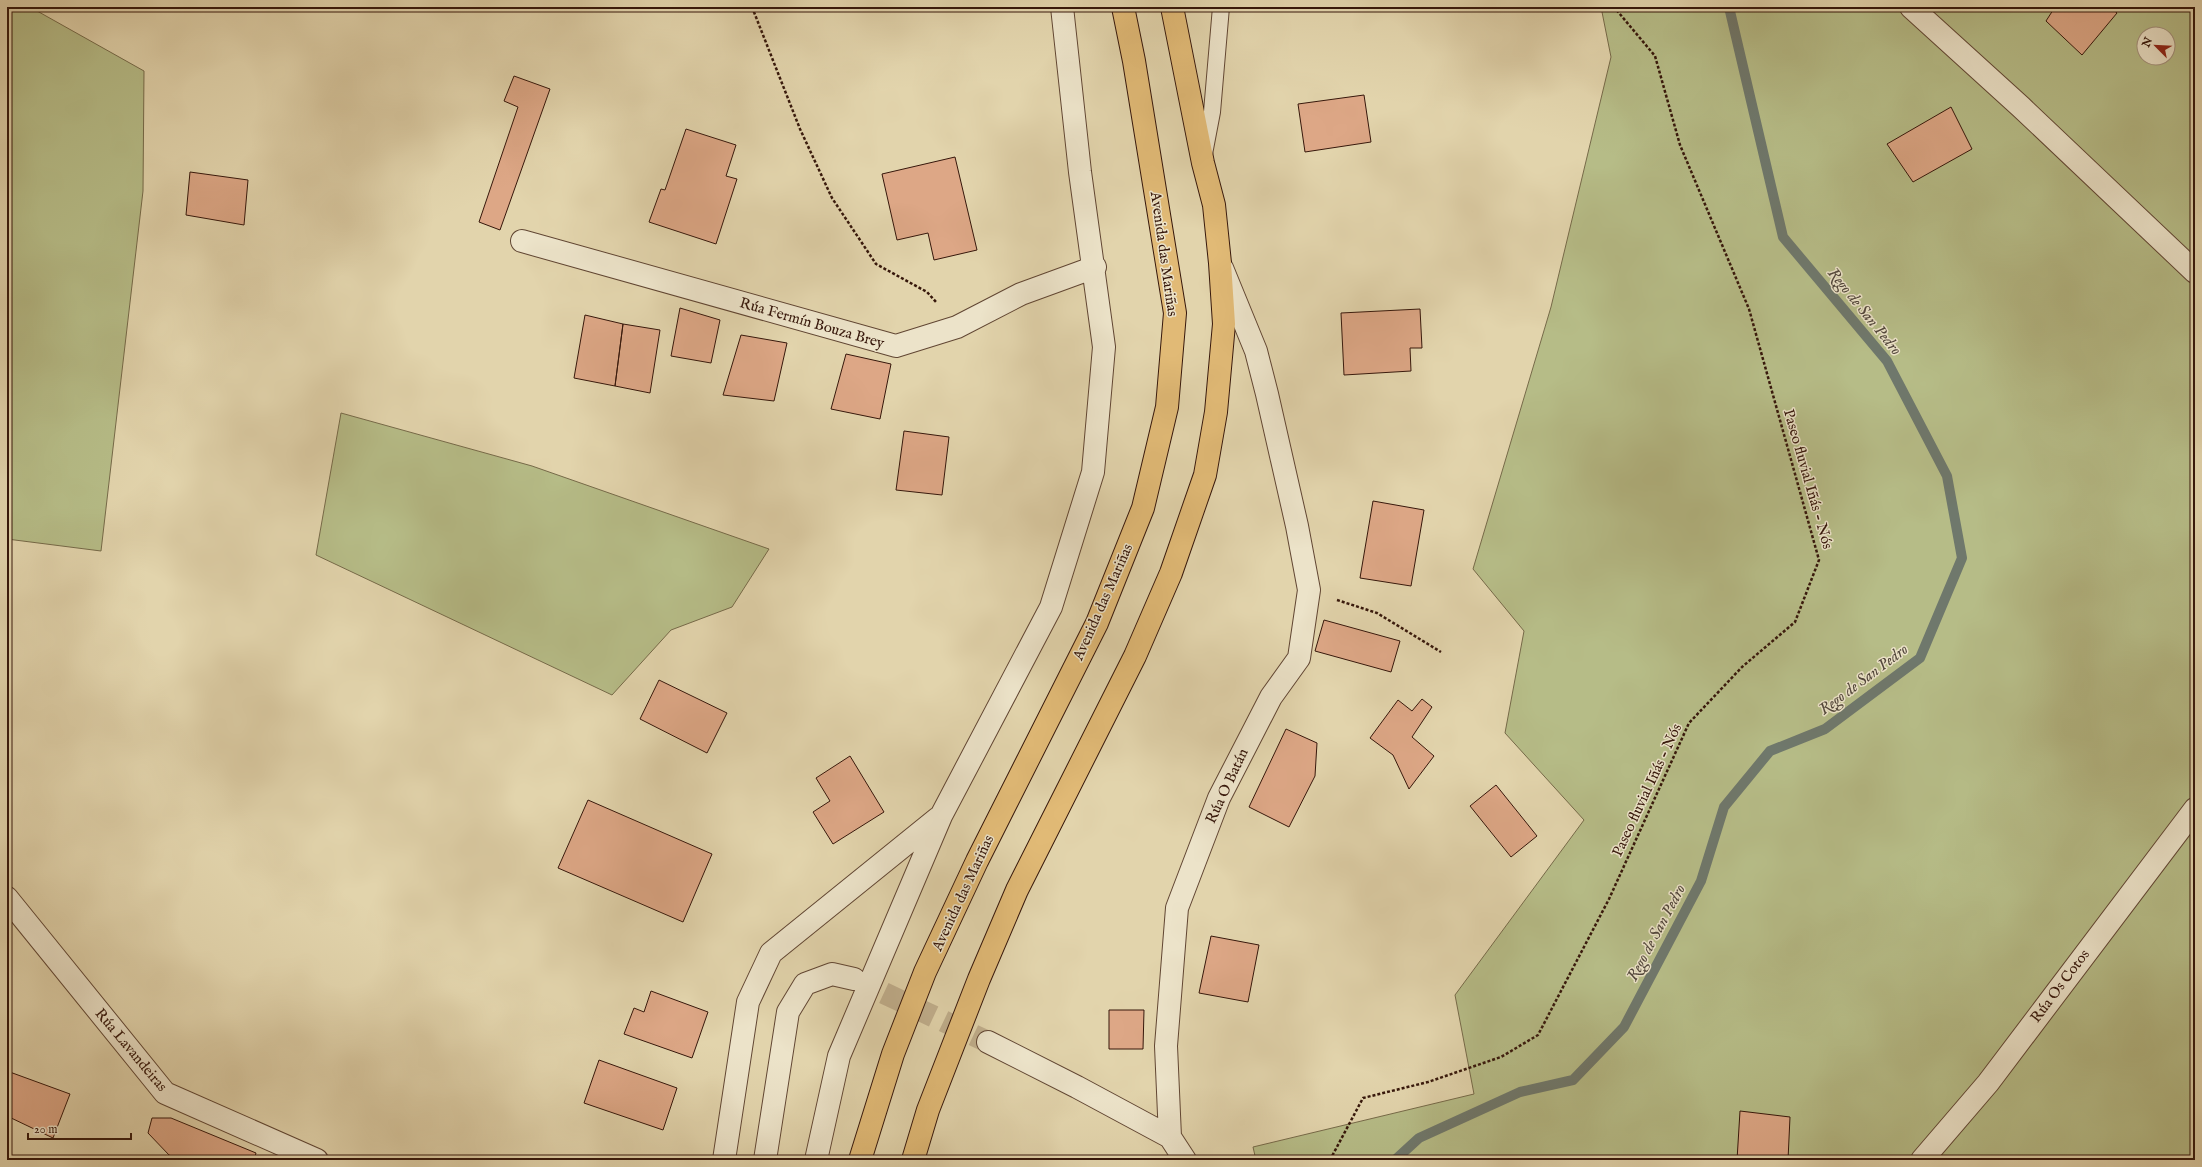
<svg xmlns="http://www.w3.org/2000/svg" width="2202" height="1167" font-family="'IM FELL English',serif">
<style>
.green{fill:#b6bc87;stroke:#766a49;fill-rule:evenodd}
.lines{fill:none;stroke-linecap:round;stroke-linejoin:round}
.stream{stroke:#6f786c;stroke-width:10}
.building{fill:#dda786;stroke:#36170b}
.street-tunnel{stroke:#c0ae8c;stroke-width:22;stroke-dasharray:22 11;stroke-linecap:butt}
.lane-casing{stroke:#614633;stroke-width:18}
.street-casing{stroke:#614633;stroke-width:24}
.highway-casing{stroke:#36170b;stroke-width:24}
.path{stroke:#36170b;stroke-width:2.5;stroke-dasharray:3 2;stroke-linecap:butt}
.lane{stroke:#ece3c9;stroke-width:16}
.street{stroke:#ece3c9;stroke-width:22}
.highway{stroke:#e1ba76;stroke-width:22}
.labels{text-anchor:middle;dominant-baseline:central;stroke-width:3;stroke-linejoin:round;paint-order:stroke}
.street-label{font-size:15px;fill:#36170b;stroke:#ece3c9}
.water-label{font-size:16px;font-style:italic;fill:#52473c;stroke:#ece3c9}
</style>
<rect width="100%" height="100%" fill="#e2d4ac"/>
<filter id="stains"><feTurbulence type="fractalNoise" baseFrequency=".005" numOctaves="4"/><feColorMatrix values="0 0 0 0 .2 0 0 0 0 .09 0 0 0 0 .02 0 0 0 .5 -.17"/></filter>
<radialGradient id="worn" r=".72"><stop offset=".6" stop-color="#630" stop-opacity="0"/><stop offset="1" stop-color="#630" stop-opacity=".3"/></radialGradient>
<path class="green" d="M 7,7 L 30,7 L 144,71 L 143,191 L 101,551 L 7,539 Z
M 1601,7 L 2195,7 L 2195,1160 L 1256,1160 L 1253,1147 L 1474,1094 L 1455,995 L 1584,820 L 1505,733 L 1524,631 L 1473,569 L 1551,307 L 1611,57 ZM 2144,34 L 2168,34 L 2168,58 L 2144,58 Z
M 341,413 L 532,466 L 769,549 L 732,607 L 671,630 L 612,695 L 316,555 Z"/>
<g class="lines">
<path class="stream" d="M 1395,1160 L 1419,1138 L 1520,1092 L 1573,1080 L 1624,1027 L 1701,881 L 1724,807 L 1770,751 L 1825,729 L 1920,658 L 1962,558 L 1947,476 L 1887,361 L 1783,237 L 1729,7"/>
</g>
<path class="building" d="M 2055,7 L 2110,7 L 2117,13 L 2082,55 L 2046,21 Z
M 514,76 L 550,89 L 500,230 L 479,222 L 518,107 L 504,101 Z
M 1364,95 L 1371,142 L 1305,152 L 1298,104 Z
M 1951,107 L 1972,149 L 1913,182 L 1887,144 Z
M 686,129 L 736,145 L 726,176 L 737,179 L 716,244 L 649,222 L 661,189 L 665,190 Z
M 955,157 L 977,250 L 934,260 L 928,233 L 897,240 L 882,174 Z
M 190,172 L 248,180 L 244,225 L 186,215 Z
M 680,308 L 720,320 L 711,363 L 671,356 Z
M 1420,309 L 1422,348 L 1410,348 L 1411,371 L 1344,375 L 1341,313 Z
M 585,315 L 623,324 L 615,386 L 574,378 Z
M 623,324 L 660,330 L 650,393 L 615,386 Z
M 741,335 L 787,343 L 774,401 L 723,395 Z
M 846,354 L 891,364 L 880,419 L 831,409 Z
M 904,431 L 949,437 L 942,495 L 896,490 Z
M 1373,501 L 1424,510 L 1411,586 L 1360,578 Z
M 1324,620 L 1400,641 L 1391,672 L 1315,651 Z
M 659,680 L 727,713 L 707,753 L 640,719 Z
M 1422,699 L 1432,707 L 1412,737 L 1434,756 L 1409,789 L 1393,755 L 1370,738 L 1398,700 L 1412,711 Z
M 1286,729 L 1317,743 L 1315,776 L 1289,827 L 1249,807 Z
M 850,756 L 884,812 L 833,844 L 813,812 L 830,801 L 816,778 Z
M 1496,785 L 1537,836 L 1511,857 L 1470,806 Z
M 588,800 L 712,854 L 683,922 L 558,868 Z
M 1211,936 L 1259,945 L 1248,1002 L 1199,993 Z
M 651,991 L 708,1012 L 692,1058 L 624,1034 L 634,1008 L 644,1012 Z
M 1109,1010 L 1144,1010 L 1143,1049 L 1109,1049 Z
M 599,1060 L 677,1088 L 663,1130 L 584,1103 Z
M 7,1071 L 70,1094 L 53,1138 L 7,1116 Z
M 1740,1111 L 1790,1117 L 1788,1160 L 1737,1160 Z
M 152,1118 L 171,1118 L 256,1153 L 254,1160 L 181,1160 L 169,1155 L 148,1133 Z"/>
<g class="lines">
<path class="street-tunnel" d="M 854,979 L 988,1042"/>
<g class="lane-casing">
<path id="lane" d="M 1204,154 L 1212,112 L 1221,7"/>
</g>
<g class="street-casing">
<path id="street" d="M 1911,7 L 2021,107 L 2195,272
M 522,241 L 896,346 L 957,327 L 1021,294 L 1095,267
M 7,898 L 165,1093 L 317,1160
M 988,1042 L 1077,1087 L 1170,1137 L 1185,1160
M 1170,1137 L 1166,1046 L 1177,908 L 1219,798 L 1271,697 L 1299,658 L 1309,590 L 1297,526 L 1267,394 L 1256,351 L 1222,268
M 724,1160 L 748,1002 L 771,953 L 938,818
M 765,1160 L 788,1012 L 805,984 L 832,974 L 854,979
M 816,1160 L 839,1056 L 941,816 L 1051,607 L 1093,472 L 1104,347 L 1080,172 L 1062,7
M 1922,1160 L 1988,1083 L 2195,809"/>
</g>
<g class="highway-casing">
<path id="highway" d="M 860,1160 L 893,1054 L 925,972 L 977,861 L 1097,623 L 1143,508 L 1167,407 L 1175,313 L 1134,61 L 1123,7
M 913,1160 L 928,1110 L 979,979 L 1017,890 L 1135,656 L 1171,573 L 1205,475 L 1216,412 L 1224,324 L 1220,263 L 1214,205 L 1203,163 L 1172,7"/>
</g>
<path class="path" d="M 752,7 L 800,129 L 832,198 L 876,264 L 927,292 L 936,302
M 1337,600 L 1377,613 L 1441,652
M 1330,1160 L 1363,1098 L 1428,1082 L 1501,1057 L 1538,1035 L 1609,899 L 1689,723 L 1742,667 L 1795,622 L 1819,560 L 1749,309 L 1680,145 L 1655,56 L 1614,7"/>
<use href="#lane" class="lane"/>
<use href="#street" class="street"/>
<use href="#highway" class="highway"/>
</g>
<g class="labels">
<g class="street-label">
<text transform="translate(1164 254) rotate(82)">Avenida das Mariñas</text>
<text transform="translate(812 323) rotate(16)">Rúa Fermín Bouza Brey</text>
<text transform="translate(1808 479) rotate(74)">Paseo fluvial Iñás - Nós</text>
<text transform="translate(1103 602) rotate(-66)">Avenida das Mariñas</text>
<text transform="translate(1227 786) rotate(-65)">Rúa O Batán</text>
<text transform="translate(1647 790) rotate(-65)">Paseo fluvial Iñás - Nós</text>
<text transform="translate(963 893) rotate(-65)">Avenida das Mariñas</text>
<text transform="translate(2060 986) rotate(-53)">Rúa Os Cotos</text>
<text transform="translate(131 1050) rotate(50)">Rúa Lavandeiras</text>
</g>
<g class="water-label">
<text transform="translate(1864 312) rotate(51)">Rego de San Pedro</text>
<text transform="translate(1864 680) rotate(-37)">Rego de San Pedro</text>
<text transform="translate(1657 933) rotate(-62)">Rego de San Pedro</text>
</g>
</g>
<rect width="2202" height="1167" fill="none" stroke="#e2d4ac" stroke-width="24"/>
<rect x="8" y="8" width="2186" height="1151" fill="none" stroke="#36170b" stroke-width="2"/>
<rect x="12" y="12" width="2178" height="1143" fill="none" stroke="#36170b"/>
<g transform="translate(2156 46) rotate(294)"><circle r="19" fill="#ece3c9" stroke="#a3917d"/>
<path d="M0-3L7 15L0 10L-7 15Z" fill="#8f2418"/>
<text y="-6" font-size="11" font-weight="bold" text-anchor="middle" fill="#36170b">N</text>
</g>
<path d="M28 1133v6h103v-6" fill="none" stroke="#36170b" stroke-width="2"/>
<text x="34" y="1133" font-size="12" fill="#36170b" stroke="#ece3c9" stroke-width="3" paint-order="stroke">20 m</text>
<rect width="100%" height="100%" filter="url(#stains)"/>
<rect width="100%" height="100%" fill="url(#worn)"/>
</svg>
